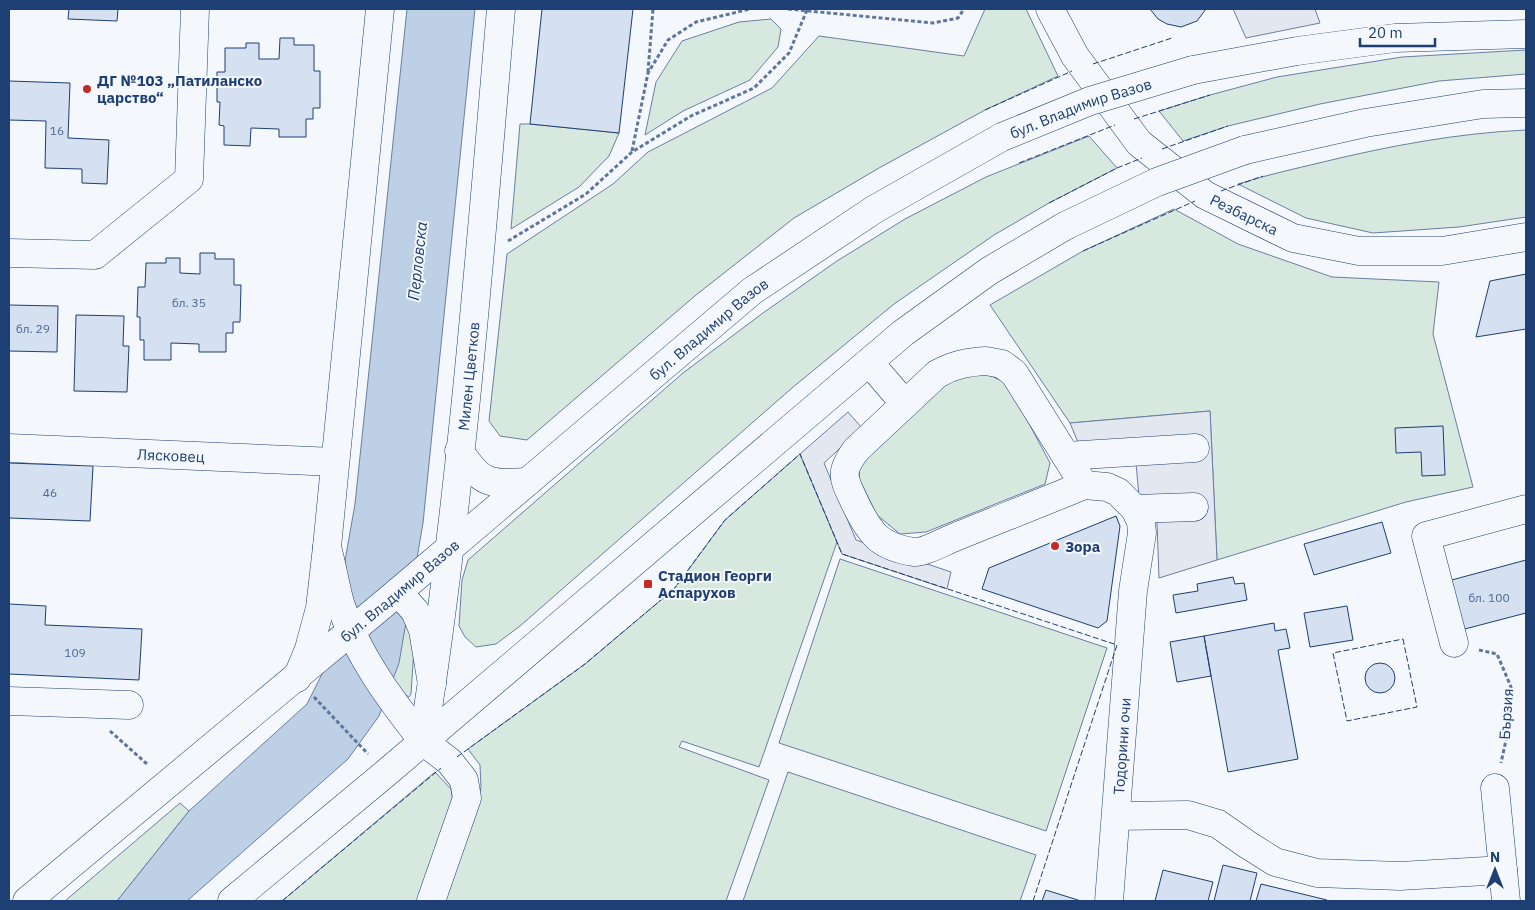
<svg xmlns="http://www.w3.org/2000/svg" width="1535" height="910" font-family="'IBM Plex Sans',sans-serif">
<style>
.green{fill:#d7e8df;stroke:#687fa3}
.parking{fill:#e3e8f0;stroke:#687fa3}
.water{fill:#bed0e5;stroke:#687fa3}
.building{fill:#d5e0f0;stroke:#1d3f73}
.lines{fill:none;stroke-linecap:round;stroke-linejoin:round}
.minor-casing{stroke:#1d3f73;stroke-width:29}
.major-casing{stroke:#1d3f73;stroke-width:29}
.path{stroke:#5e769c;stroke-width:3;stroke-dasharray:4 2.5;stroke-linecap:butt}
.minor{stroke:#f4f7fb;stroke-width:28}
.major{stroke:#f4f7fb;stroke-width:28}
.major-bridge-casing{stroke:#1d3f73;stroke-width:29;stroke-linecap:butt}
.major-bridge{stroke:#f4f7fb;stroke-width:28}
.fence{stroke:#1d3f73;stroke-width:1;stroke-dasharray:6 2.5;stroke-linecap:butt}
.poi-dot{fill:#c62828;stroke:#f4f7fb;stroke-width:2}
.labels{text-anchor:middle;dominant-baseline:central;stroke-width:4;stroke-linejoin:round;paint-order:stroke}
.number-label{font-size:12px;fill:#4b6792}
.poi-label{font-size:15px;font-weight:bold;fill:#1d3f73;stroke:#f4f7fb;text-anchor:start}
.street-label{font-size:15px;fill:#1d3f73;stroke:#f4f7fb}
.water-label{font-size:16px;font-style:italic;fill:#1d3f73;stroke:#f4f7fb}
</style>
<rect width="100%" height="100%" fill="#f4f7fb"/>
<path class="green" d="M 985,9 L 1026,9 L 1058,76 L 985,110 L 879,168 L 794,218 L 696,295 L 527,440 L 500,436 L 489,421 L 507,254 L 613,184 L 648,152 L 772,88 L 819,36 L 964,56 Z
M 771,19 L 781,29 L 778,47 L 750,80 L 683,111 L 645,135 L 656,82 L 682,41 L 739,22 Z
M 1526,50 L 1526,74 L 1439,81 L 1320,104 L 1228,126 L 1183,141 L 1159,111 L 1210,95 L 1277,77 L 1402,57 Z
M 520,124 L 530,124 L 619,133 L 609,156 L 579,187 L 511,229 Z
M 1526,130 L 1526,217 L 1459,227 L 1373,233 L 1306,218 L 1238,184 C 1266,175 1294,169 1323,162 C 1389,146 1458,133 1526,130 Z
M 1089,136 L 1117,168 L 1049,203 L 994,235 L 894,304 L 792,388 L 520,626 L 496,644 L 476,647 L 465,637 L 459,626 L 462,580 L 468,560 L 683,373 L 763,313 L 837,261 L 905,219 L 986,177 Z
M 1174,209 L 1238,244 L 1332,277 L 1439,282 L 1433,334 L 1473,487 L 1406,502 L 1217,560 L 1210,411 L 1070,423 L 990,305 L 1083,251 Z
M 981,371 L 1008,384 L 1050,463 L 1045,484 L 926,532 L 900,534 L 877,515 L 859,479 L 860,462 L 951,378 Z
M 800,454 L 837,542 L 759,767 L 682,741 L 679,747 L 769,780 L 726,901 L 445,901 L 481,788 L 480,765 L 468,749 L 585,664 L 674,589 L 725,520 Z
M 840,559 L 1107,648 L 1046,831 L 779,743 Z
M 401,616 L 415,633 L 411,694 L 409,697 L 404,694 L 382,663 Z
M 435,772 L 451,789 L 454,808 L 421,901 L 282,901 Z
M 788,772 L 1036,855 L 1020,901 L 743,901 Z
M 180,803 L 189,811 L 117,901 L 65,901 Z"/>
<path class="parking" d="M 1233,9 L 1315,9 L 1320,23 L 1246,38 Z
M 1210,411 L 1217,560 L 1159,578 L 1156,496 L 1139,496 L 1134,442 L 1079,445 L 1070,423 Z
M 848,412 L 862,428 L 824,463 L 856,540 L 951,572 L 947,589 L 842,554 L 800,454 Z"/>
<path class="water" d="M 407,9 L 475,9 L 423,523 L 399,663 L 379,716 L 348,759 L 187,901 L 117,901 L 189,811 L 307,704 L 327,664 L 355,504 Z"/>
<path class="building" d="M 69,9 L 118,9 L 117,21 L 68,19 Z
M 542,9 L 633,9 L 619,133 L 530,124 Z
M 1150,9 L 1206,9 L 1197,21 L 1181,27 L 1167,24 L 1158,19 Z
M 280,38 L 294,38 L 294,45 L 314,45 L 314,71 L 320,71 L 320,108 L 313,108 L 313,119 L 306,119 L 306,137 L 279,137 L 279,129 L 251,128 L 250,146 L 224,145 L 224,126 L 219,125 L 220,102 L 217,102 L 217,72 L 225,72 L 225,48 L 246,48 L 246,43 L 259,43 L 259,59 L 279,59 Z
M 9,81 L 70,83 L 68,138 L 109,140 L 107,184 L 82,183 L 82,169 L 45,168 L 46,121 L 9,120 Z
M 200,253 L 215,253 L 215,259 L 234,259 L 234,285 L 241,285 L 240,322 L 233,322 L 233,333 L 226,333 L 226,352 L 199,352 L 199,344 L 171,343 L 171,360 L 144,360 L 144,340 L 140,340 L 140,317 L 137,317 L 138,287 L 145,287 L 146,263 L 166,263 L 166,258 L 180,258 L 180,273 L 200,274 Z
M 1526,274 L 1526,329 L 1476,337 L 1490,281 Z
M 9,305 L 58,306 L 57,352 L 9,351 Z
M 76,315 L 124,316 L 123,346 L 129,346 L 127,392 L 74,391 Z
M 1443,426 L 1445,475 L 1422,476 L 1421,452 L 1396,453 L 1395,428 Z
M 9,463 L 93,466 L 90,521 L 9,518 Z
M 1116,516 L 1120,526 L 1107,621 L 1098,628 L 982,589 L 989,568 Z
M 1382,522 L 1391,553 L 1314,575 L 1304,544 Z
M 1526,560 L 1526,613 L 1461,630 L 1448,581 Z
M 1233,577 L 1235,584 L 1244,583 L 1247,600 L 1176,613 L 1173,595 L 1198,591 L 1197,584 Z
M 9,604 L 46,606 L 45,625 L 142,629 L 139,680 L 9,674 Z
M 1347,606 L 1353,640 L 1310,647 L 1304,613 Z
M 1274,623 L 1275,631 L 1286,629 L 1290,648 L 1278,650 L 1298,759 L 1228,772 L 1204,636 Z
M 1204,636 L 1211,676 L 1177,682 L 1170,642 Z
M1365 678a15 15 0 1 1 30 0a15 15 0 1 1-30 0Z
M 1223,865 L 1257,873 L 1250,901 L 1214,901 Z
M 1163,870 L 1213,882 L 1208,901 L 1155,901 Z
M 1261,884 L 1327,900 L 1327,901 L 1256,901 Z
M 1046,890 L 1081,901 L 1042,901 Z"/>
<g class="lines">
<g class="minor-casing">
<g id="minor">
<path id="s1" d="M 1050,9 L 1075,56 L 1139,143 L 1205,195 L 1293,238 L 1359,251 L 1442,251 L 1526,237"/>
<path d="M 9,253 L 95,255 L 189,179 L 195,9"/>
<path d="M 986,361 L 1002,364 L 1014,373 L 1084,485 C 1041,503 997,520 953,538 C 945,541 923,553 914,552 C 880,547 870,534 856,505 C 844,479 838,474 856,450 L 937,374 C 953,365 967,362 986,361 Z"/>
<path d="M 869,362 L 905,404"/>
<path id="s2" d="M 9,448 L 335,462"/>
<path d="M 1066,456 L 1195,448"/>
<path d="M 1084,485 L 1107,487 L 1118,492 L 1135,509 L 1141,522 L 1142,533 L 1133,591 L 1109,901"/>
<path d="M 1135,509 L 1194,507"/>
<path d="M 1454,643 L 1426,536 L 1526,509"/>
<path d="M 297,678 L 309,649 L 320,608 L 327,547 L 380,9"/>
<path d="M 9,701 L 129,705"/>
<path d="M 1495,788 L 1506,901"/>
<path d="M 1117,816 L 1188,815 L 1218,824 L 1248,845 L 1275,862 L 1317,873 L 1400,876 L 1503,870"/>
<path id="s3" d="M 431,901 L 467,798 L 464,780 L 450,762 L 423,741 C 461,499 480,253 501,9"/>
</g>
</g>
<g class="major-casing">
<g id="major">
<path d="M 1193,70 L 1297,51 L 1395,38 L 1526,34"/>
<path d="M 1245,150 L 1365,123 L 1483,104 L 1526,103"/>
<path d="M 459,451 C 483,484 486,484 527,482"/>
<path d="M 327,547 C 332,565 335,585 340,603 C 357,655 390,699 423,741"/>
<path d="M 398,592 L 415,611 L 423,630 L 432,684"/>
<path id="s4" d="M 27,901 L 398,592 L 752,291 L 875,209 L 1002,137"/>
<path d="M 232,901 L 386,773 L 903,333 L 989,271 L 1065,226"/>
</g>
</g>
<path class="path" d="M 788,9 L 933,23 L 958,18 L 964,9
M 648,72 L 653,9
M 632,151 L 648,73 L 668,40 L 696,22 L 750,9
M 508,241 L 586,194 L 632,152 L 691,116 L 754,88 L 789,53 L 807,10
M 1479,650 L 1497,654 L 1511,687 L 1508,731 L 1501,763
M 314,697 L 368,754
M 110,731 L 147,764"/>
<use href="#minor" class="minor"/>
<use href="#major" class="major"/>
<g class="major-bridge-casing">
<g id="major-bridge">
<path id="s5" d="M 1002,137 L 1090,101 L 1193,70"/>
<path d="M 1065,226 L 1157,182 L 1245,150"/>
</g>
</g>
<use href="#major-bridge" class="major-bridge"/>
<path class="fence" d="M 1093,64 L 1172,38
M 985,110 L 1072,71
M 1134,119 L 1210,95
M 1162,149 L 1228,126
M 1019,163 L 1115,125
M 1221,191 L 1263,176
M 1049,203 L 1117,168 L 1142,158
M 1083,251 L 1195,201
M 1403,639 L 1417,707 L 1347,721 L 1333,653 Z
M 457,757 L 585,664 L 674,589 L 725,520 L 800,454 L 842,554 L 1117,645 L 1033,901
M 282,901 L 441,768"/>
</g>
<g class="poi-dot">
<circle cx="87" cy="89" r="5"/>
<circle cx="1055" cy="546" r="5"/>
<rect x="643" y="579" width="10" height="10" rx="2.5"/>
</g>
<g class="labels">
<g class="number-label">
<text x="57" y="130">16</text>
<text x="189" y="302">бл. 35</text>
<text x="33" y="328">бл. 29</text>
<text x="50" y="492">46</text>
<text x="1489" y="597">бл. 100</text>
<text x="75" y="652">109</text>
</g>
<g class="poi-label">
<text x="97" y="80">ДГ №103 „Патиланско<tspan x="97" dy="17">царство“</tspan></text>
<text x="1065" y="546">Зора</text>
<text x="658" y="575">Стадион Георги<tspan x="658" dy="17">Аспарухов</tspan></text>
</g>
<g class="street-label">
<text stroke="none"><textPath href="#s5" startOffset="84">бул. Владимир Вазов</textPath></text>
<text stroke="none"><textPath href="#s1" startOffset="289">Резбарска</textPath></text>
<text stroke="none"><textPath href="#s4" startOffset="890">бул. Владимир Вазов</textPath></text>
<text stroke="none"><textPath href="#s3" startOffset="552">Милен Цветков</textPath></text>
<text stroke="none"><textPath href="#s2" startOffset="162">Лясковец</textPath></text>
<text stroke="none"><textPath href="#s4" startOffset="485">бул. Владимир Вазов</textPath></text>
<text transform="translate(1506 714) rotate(-86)">Бързия</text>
<text transform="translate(1122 746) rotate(-86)">Тодорини очи</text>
</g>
<g class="water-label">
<text transform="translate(417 261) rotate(-84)">Перловска</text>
</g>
</g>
<rect width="1535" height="910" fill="none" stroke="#1d3f73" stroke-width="20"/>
<g transform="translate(1495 870)" stroke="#f4f7fb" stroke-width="4" paint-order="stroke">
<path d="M0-4L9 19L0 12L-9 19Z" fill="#1d3f73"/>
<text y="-8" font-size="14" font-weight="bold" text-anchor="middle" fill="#1d3f73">N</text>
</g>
<path d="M1360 38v8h75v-8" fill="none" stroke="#1d3f73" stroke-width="2.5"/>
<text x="1368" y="38" font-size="15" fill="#1d3f73" stroke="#f4f7fb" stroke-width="4" paint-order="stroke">20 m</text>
</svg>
